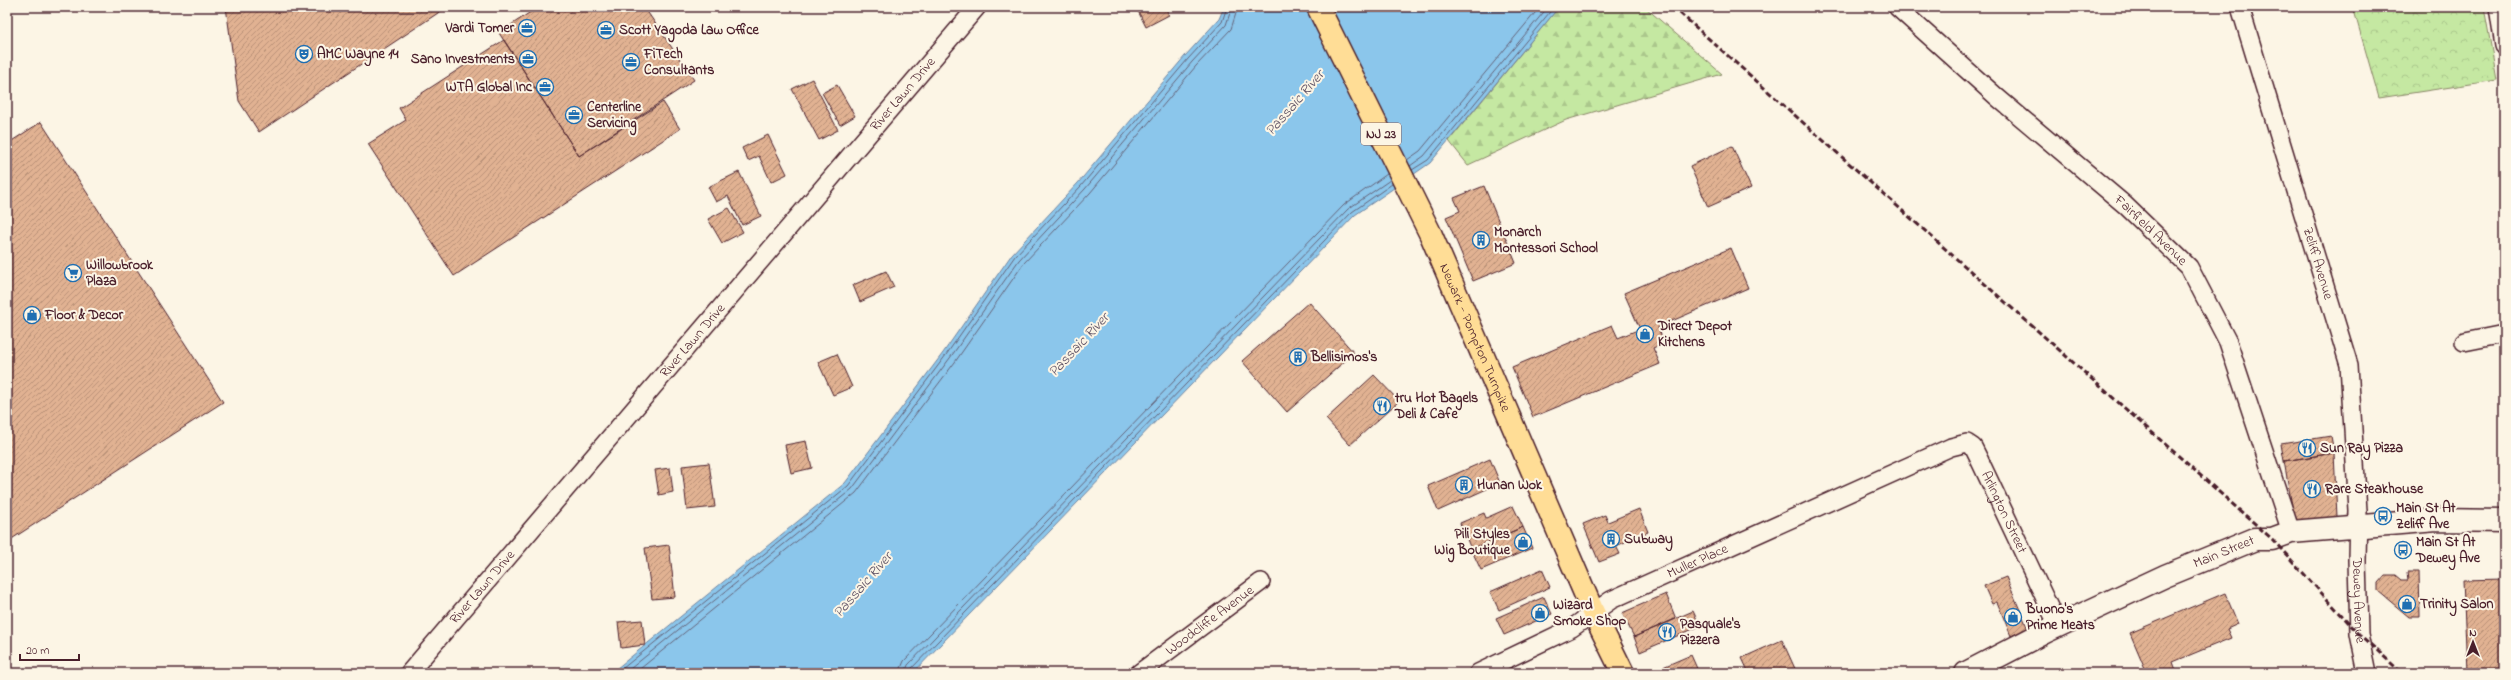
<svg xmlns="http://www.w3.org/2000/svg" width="2511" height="680" font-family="'Indie Flower',sans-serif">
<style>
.forest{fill:url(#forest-firs);stroke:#888466}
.park{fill:url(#park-crowns);stroke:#888466}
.water{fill:#8bc6eb;stroke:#71839e}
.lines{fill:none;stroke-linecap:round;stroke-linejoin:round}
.shore{stroke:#646278;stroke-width:1}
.building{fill:url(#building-hatch);stroke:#4a1f2b}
.street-casing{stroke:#4a1f2b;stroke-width:20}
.secondary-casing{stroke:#4a1f2b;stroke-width:25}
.primary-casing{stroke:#4a1f2b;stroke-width:25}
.street{stroke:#fcf5e5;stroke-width:17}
.secondary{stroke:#fcf5e5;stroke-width:22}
.primary{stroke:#ffdd96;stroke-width:22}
.rail{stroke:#4a1f2b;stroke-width:3;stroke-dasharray:6 3;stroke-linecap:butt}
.labels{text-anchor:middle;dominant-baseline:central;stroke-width:4;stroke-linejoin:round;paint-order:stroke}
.shield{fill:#fcf5e5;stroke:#7f5f63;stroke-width:1}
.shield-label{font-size:13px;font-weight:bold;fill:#4a1f2b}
.poi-label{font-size:14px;font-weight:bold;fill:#4a1f2b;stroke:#fcf5e5;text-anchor:start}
.street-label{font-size:14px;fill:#4a1f2b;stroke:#fcf5e5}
.water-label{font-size:15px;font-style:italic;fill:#5e5165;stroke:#fcf5e5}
</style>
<defs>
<pattern id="forest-firs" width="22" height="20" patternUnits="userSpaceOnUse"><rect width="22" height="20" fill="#c5e8a2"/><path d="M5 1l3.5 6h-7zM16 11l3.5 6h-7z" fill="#abc78c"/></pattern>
<pattern id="park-crowns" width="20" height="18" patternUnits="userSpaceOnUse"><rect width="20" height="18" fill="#c5e8a2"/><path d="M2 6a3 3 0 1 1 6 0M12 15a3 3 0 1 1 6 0" fill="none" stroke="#abc78c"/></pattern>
<pattern id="building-hatch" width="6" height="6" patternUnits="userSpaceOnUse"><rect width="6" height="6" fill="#e1b292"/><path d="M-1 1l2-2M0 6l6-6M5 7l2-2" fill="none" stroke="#b89077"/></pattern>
</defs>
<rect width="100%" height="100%" fill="#fcf5e5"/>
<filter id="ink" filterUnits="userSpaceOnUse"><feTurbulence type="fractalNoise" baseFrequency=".025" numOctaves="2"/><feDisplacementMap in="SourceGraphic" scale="8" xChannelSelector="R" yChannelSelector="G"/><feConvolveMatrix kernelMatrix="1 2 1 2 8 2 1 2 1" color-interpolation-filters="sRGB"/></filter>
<g filter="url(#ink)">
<path class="forest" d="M 1559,7 L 1645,7 L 1722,74 L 1566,120 L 1468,165 L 1449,141 Z"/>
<path class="park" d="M 2353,7 L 2484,7 L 2497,80 L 2379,98 Z"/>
<path class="water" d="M 1224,7 L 1559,7 L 1430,163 L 1355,215 L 913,673 L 611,673 L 845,483 L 943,353 L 1012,254 L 1078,183 L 1185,56 L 1219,19 Z"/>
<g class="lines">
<path class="shore" d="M 1407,160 L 1420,151 L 1540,7
M 1410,166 L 1424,156 L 1548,7
M 1412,170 L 1428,160 L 1554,7
M 617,673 L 848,486 L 946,355 L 1015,256 L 1081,186 L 1188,59 L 1222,22 L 1227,7
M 625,673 L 852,489 L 950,358 L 1019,260 L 1085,189 L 1192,62 L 1226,25 L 1232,7
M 635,673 L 856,493 L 955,362 L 1024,263 L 1090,193 L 1196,66 L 1231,29 L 1238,7
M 899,673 L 904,661 L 1344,205 L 1387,174
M 905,673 L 908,665 L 1348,209 L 1390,180
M 910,673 L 911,669 L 1352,212 L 1392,184"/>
</g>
<path class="building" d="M 226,7 L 447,7 L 259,132 L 239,101 Z
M 538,7 L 644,7 L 694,80 L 579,156 L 499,33 Z
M 1136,7 L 1165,7 L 1169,15 L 1146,27 Z
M 504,40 L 579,156 L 663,102 L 680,129 L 454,276 L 368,144 L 406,120 L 399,108 Z
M 812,79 L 838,130 L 819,140 L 792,89 Z
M 837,85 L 855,116 L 840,125 L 822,93 Z
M 41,122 L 223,402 L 7,542 L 7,144 Z
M 768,135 L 787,174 L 771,182 L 759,156 L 748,161 L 742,148 Z
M 1732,146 L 1751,188 L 1708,207 L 1690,166 Z
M 739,172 L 761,216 L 742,225 L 728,196 L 716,202 L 708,187 Z
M 1484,186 L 1516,263 L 1473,281 L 1446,217 L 1460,211 L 1454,198 Z
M 729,208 L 743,232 L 722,243 L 708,219 Z
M 1731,248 L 1748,288 L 1658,327 L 1664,343 L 1653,348 L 1660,364 L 1533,417 L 1512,367 L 1612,325 L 1618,338 L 1640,329 L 1624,293 Z
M 886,271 L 894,287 L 860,302 L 853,285 Z
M 1309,302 L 1354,353 L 1287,412 L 1242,361 Z
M 837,354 L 852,387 L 833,395 L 818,362 Z
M 1374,375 L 1399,401 L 1350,445 L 1326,419 Z
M 2331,436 L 2334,453 L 2284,461 L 2281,444 Z
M 806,441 L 812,468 L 791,473 L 785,445 Z
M 2334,453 L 2337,517 L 2301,523 L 2294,517 L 2284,461 Z
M 1490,459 L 1500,483 L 1438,511 L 1428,486 Z
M 709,463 L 715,507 L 687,510 L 682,466 Z
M 670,468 L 673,492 L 659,495 L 655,470 Z
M 1513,506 L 1523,527 L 1471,549 L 1460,523 L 1484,513 L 1486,518 Z
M 1639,509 L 1648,532 L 1616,546 L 1620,554 L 1599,562 L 1583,524 L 1605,515 L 1608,522 Z
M 1523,527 L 1532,548 L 1481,570 L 1471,549 Z
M 669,545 L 675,597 L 652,599 L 645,548 Z
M 1542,569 L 1550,587 L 1499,610 L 1490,592 Z
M 2407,572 L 2419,572 L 2420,617 L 2409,617 L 2378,591 L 2378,583 L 2385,575 L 2396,575 L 2402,580 L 2408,580 Z
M 2006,577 L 2028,629 L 2011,636 L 1997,602 L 1992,604 L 1984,586 Z
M 2504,579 L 2504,671 L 2469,673 L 2467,671 L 2463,580 Z
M 2225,593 L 2238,624 L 2227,629 L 2231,638 L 2173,662 L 2177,673 L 2147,673 L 2130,633 Z
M 1666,594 L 1676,619 L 1634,637 L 1622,613 Z
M 1544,597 L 1552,614 L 1504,635 L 1496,618 Z
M 1693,611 L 1700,626 L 1640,652 L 1634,637 Z
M 642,620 L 645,645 L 621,648 L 618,622 Z
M 1782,640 L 1797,673 L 1749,673 L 1742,658 Z
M 1691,655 L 1699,673 L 1649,673 Z"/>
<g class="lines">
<g class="street-casing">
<g id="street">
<path id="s1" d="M 1897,7 L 1998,98 L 2125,205 L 2189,267 L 2228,342 L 2291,532"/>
<path id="s2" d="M 2240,7 L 2349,365 L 2358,511 L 2357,560 L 2359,634 L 2367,673"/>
<path d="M 2498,7 L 2504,46"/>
<path d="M 2464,342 L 2504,334"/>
<path id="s3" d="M 409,673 L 977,7"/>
<path id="s4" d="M 1139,673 L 1261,582"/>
<path id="s5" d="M 1478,673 L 1572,628 L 1611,600 L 1951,447 L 1967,443 L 1973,447 L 1979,459 L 2058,626"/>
</g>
</g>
<g class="secondary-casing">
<g id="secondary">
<path id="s6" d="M 1966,673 L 2047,631 L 2165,576 L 2255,539 L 2272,539 L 2291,532 L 2437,520 L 2504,521"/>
</g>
</g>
<g class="primary-casing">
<g id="primary">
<path id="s7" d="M 1318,7 L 1431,235 L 1593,612 L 1623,673"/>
</g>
</g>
<use href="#street" class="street"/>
<use href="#secondary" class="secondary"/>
<use href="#primary" class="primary"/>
<path class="rail" d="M 1673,7 L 2272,539 L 2359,634 L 2402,673"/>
</g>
</g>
<defs>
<g id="office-ring" transform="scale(0.9)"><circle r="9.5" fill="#fcf5e5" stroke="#1f6fb2" stroke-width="1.5"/><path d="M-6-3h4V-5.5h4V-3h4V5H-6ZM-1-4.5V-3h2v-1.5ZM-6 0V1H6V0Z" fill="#1f6fb2"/></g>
<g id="theatre-ring" transform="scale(0.9)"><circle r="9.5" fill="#fcf5e5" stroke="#1f6fb2" stroke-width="1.5"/><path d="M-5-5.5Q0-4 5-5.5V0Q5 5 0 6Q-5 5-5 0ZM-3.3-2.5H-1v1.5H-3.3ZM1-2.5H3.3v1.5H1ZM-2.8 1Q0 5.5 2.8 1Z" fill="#1f6fb2"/></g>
<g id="building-ring" transform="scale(0.9)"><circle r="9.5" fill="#fcf5e5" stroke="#1f6fb2" stroke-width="1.5"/><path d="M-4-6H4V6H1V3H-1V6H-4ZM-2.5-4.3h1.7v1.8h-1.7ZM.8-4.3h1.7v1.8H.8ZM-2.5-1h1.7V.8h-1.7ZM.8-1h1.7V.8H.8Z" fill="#1f6fb2"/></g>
<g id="supermarket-ring" transform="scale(0.9)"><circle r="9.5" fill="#fcf5e5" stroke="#1f6fb2" stroke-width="1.5"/><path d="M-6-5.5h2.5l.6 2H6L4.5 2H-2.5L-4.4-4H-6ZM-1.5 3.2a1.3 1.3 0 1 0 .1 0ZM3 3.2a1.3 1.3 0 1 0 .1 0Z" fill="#1f6fb2"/></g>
<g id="shop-ring" transform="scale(0.9)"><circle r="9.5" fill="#fcf5e5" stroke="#1f6fb2" stroke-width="1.5"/><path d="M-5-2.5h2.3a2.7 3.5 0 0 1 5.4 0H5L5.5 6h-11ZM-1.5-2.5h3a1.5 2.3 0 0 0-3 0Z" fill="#1f6fb2"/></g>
<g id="restaurant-ring" transform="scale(0.9)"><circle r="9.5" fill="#fcf5e5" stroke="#1f6fb2" stroke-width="1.5"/><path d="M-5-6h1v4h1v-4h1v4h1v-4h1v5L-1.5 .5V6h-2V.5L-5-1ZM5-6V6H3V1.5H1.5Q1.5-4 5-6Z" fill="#1f6fb2"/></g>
<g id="bus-ring" transform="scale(0.9)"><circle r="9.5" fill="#fcf5e5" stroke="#1f6fb2" stroke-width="1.5"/><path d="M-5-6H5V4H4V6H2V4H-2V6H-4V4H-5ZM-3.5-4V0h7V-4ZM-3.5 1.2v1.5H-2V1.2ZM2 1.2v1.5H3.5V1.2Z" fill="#1f6fb2"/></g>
</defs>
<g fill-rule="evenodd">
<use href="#office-ring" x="527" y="28"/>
<use href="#office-ring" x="606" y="30"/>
<use href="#theatre-ring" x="304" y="54"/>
<use href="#office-ring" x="528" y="59"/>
<use href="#office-ring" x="631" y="62"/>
<use href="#office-ring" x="545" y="87"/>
<use href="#office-ring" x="574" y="115"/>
<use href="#building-ring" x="1481" y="240"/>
<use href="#supermarket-ring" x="73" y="273"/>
<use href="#shop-ring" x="32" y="315"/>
<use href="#shop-ring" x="1645" y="334"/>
<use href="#building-ring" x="1298" y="357"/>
<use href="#restaurant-ring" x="1382" y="406"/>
<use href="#restaurant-ring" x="2307" y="448"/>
<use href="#building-ring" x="1464" y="485"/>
<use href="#restaurant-ring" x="2312" y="489"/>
<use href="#bus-ring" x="2383" y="516"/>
<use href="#building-ring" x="1611" y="539"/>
<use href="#shop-ring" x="1523" y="542"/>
<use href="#bus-ring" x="2403" y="550"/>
<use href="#shop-ring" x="2407" y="604"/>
<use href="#shop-ring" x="1540" y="613"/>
<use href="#shop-ring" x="2013" y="617"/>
<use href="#restaurant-ring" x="1667" y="632"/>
</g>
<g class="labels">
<rect class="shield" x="1361" y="123" width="40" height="22" rx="3"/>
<g class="shield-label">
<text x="1381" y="134">NJ 23</text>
</g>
<g class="poi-label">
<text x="514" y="28" text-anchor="end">Vardi Tomer</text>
<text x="619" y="30">Scott Yagoda Law Office</text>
<text x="317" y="54">AMC Wayne 14</text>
<text x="644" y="54">FiTech<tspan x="644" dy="16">Consultants</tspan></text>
<text x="515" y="59" text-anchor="end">Sano Investments</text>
<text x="532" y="87" text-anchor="end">WTA Global Inc</text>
<text x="587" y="107">Centerline<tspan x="587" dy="16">Servicing</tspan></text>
<text x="1494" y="232">Monarch<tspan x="1494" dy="16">Montessori School</tspan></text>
<text x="86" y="265">Willowbrook<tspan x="86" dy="16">Plaza</tspan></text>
<text x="45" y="315">Floor &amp; Decor</text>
<text x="1658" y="326">Direct Depot<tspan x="1658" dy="16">Kitchens</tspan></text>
<text x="1311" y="357">Bellisimos's</text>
<text x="1395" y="398">tru Hot Bagels<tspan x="1395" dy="16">Deli &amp; Cafe</tspan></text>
<text x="2320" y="448">Sun Ray Pizza</text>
<text x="1477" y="485">Hunan Wok</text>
<text x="2325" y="489">Rare Steakhouse</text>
<text x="2396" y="508">Main St At<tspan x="2396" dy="16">Zeliff Ave</tspan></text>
<text x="1510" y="534" text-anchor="end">Pili Styles<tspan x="1510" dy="16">Wig Boutique</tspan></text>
<text x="1624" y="539">Subway</text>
<text x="2416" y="542">Main St At<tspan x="2416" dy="16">Dewey Ave</tspan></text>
<text x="2420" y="604">Trinity Salon</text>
<text x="1553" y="605">Wizard<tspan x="1553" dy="16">Smoke Shop</tspan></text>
<text x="2026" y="609">Buono's<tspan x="2026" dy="16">Prime Meats</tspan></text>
<text x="1680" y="624">Pasquale's<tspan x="1680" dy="16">Pizzera</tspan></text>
</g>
<g class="street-label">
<text stroke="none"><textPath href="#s3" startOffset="761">River Lawn Drive</textPath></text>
<text stroke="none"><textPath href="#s1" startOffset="338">Fairfield Avenue</textPath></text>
<text stroke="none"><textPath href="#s2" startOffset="268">Zeliff Avenue</textPath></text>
<text stroke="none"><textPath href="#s7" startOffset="366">Newark - Pompton Turnpike</textPath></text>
<text stroke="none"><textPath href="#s3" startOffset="437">River Lawn Drive</textPath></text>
<text stroke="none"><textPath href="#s5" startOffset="621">Arlington Street</textPath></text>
<text stroke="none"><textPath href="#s6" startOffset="285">Main Street</textPath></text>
<text stroke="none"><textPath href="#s5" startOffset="247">Muller Place</textPath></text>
<text stroke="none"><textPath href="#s3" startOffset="113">River Lawn Drive</textPath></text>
<text stroke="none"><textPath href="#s2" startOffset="610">Dewey Avenue</textPath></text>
<text stroke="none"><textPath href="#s4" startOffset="88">Woodcliffe Avenue</textPath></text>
</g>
<g class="water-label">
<text transform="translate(1295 103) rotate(-49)">Passaic River</text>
<text transform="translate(1079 345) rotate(-47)">Passaic River</text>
<text transform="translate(863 585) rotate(-49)">Passaic River</text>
</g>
</g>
<rect width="2511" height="680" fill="none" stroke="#fcf5e5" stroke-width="24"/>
<rect x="12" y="12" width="2487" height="656" fill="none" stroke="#4a1f2b" stroke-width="1.5" filter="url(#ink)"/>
<g transform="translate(2473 642)" stroke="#fcf5e5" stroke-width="3" paint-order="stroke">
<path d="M0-3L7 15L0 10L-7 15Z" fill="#4a1f2b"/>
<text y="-6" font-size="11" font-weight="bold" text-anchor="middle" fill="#4a1f2b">N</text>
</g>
<path d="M20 654v6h59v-6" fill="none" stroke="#4a1f2b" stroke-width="2"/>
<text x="26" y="654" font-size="12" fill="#4a1f2b" stroke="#fcf5e5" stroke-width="3" paint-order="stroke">20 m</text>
</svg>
